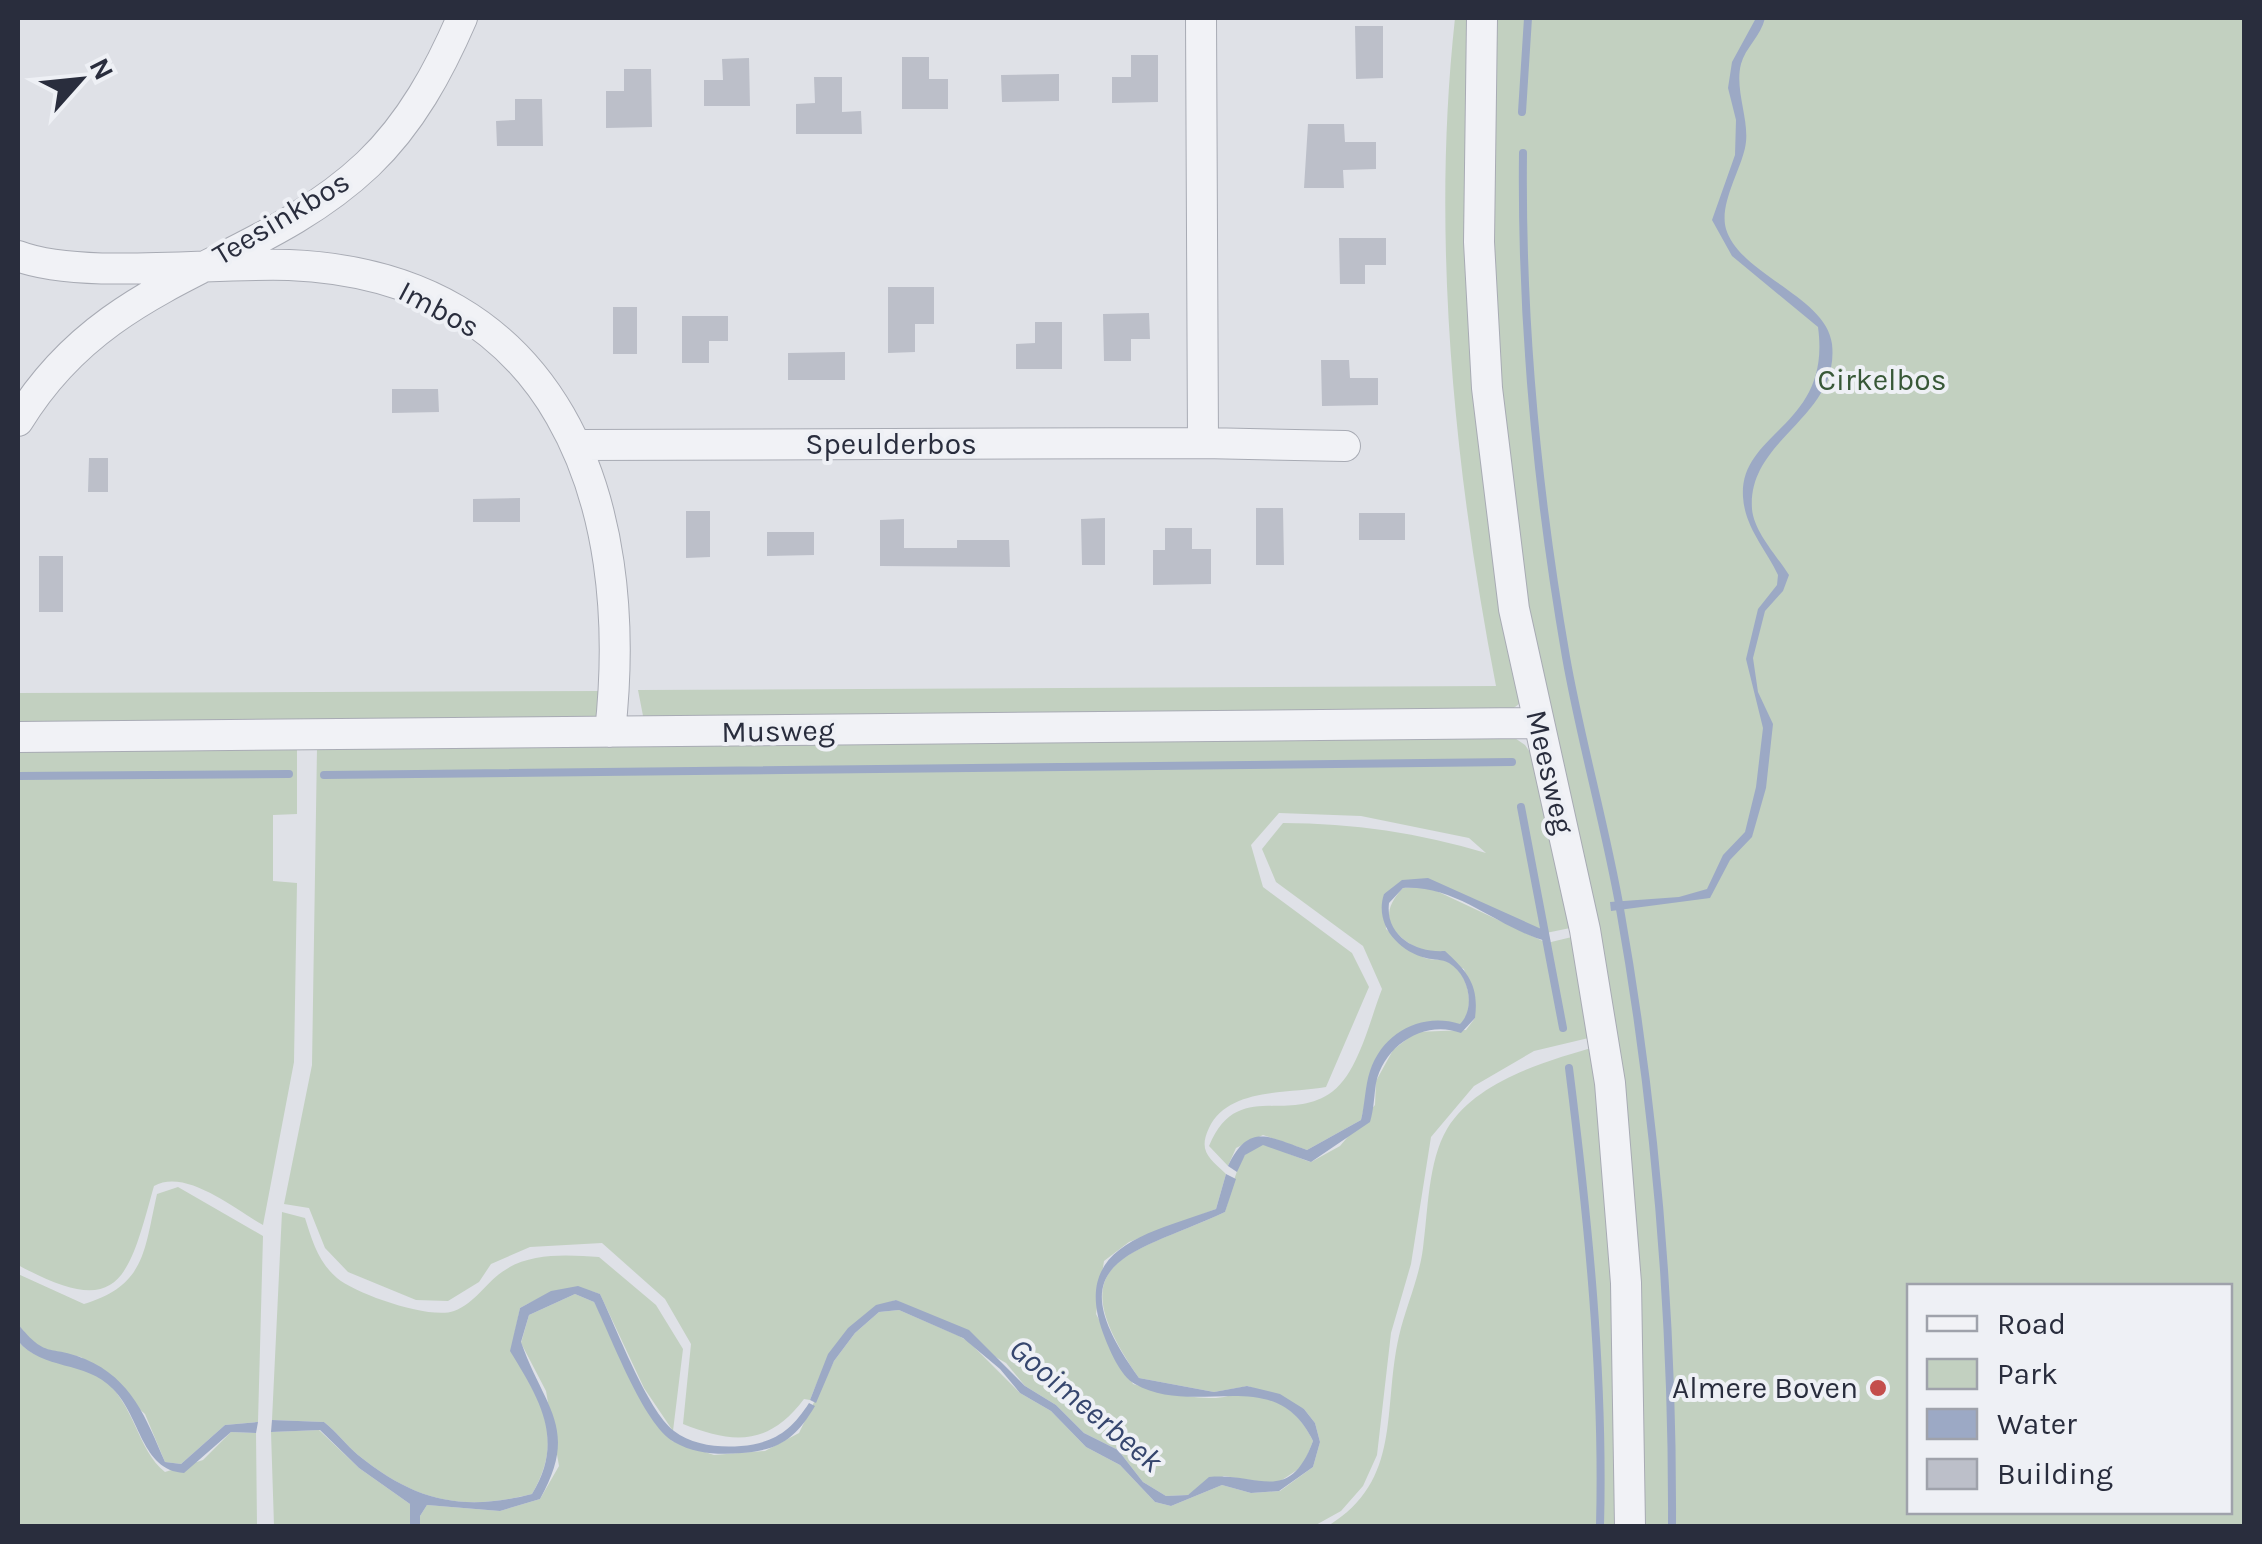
<svg xmlns="http://www.w3.org/2000/svg" width="2262" height="1544" font-family="Karla,sans-serif">
<style>
.green{fill:#c2d0c0;fill-rule:evenodd}
.water{fill:#9ca9c5}
.lines{fill:none;stroke-linecap:round;stroke-linejoin:round}
.stream{stroke:#9ca9c5;stroke-width:8}
.building{fill:#bcbfc9}
.street-casing{stroke:#a8abb4;stroke-width:32}
.street{stroke:#f1f2f6;stroke-width:30}
.poi-dot{fill:#c44d4c;stroke:#eef0f5;stroke-width:4}
.labels{text-anchor:middle;dominant-baseline:central;stroke-width:8;stroke-linejoin:round;paint-order:stroke}
.street-label{font-size:30px;fill:#292d3d;stroke:#eef0f5}
.park-label{font-size:30px;fill:#385837;stroke:#eef0f5}
.poi-label{font-size:30px;fill:#292d3d;stroke:#eef0f5;text-anchor:end}
.water-label{font-size:32px;font-style:italic;fill:#36466e;stroke:#eef0f5}
</style>
<rect width="100%" height="100%" fill="#dfe1e7"/>
<path class="green" d="M 1455,18 L 1479,18 L 1519,704 L 1503,716 L 645,726 L 638,690 L 1496,686 C 1454,469 1431,237 1455,18 Z
M 1491,18 L 2244,18 L 2244,1526 L 1632,1526 L 1627,1179 L 1521,590 L 1496,388 ZM 1910,1286 L 2230,1286 L 2230,1512 L 1910,1512 Z
M 604,691 L 595,726 L 18,728 L 18,693 Z
M 1509,734 L 1525,745 L 1538,764 L 1575,927 L 1546,933 L 1428,879 L 1384,894 L 1386,929 C 1398,938 1411,952 1425,958 C 1432,961 1441,958 1448,962 C 1469,973 1476,1008 1461,1025 C 1441,1018 1433,1021 1415,1030 C 1363,1057 1375,1069 1361,1120 L 1307,1150 L 1263,1135 L 1236,1148 L 1228,1166 L 1209,1146 C 1237,1080 1283,1123 1329,1094 C 1358,1076 1370,1019 1382,989 L 1363,946 L 1276,882 L 1262,849 L 1283,823 C 1353,823 1420,833 1486,853 L 1469,838 L 1361,816 L 1279,813 L 1251,845 L 1263,887 L 1352,953 L 1369,987 L 1326,1087 C 1289,1094 1228,1087 1209,1128 C 1198,1151 1209,1158 1226,1174 L 1216,1209 L 1129,1242 L 1104,1261 L 1096,1314 L 1133,1384 C 1158,1392 1182,1397 1209,1398 C 1222,1399 1234,1393 1247,1394 C 1278,1395 1301,1415 1313,1441 L 1303,1466 L 1276,1484 L 1224,1476 L 1188,1495 L 1166,1496 L 1143,1482 L 1118,1450 L 1084,1433 L 1056,1405 L 1025,1386 L 1006,1363 L 896,1300 C 850,1312 826,1359 810,1400 L 804,1399 C 769,1446 733,1444 683,1424 L 691,1344 L 665,1299 L 602,1243 L 530,1247 L 491,1264 L 479,1282 L 448,1301 L 416,1300 L 348,1272 L 325,1248 L 309,1208 L 284,1204 L 312,1065 L 317,748 Z
M 297,750 L 297,814 L 273,815 L 273,881 L 297,883 L 294,1062 L 263,1225 C 234,1209 186,1168 154,1186 C 128,1279 121,1321 18,1265 L 18,751 Z
M 1428,887 L 1547,943 L 1576,936 L 1597,1036 L 1534,1051 L 1474,1086 L 1431,1137 L 1411,1264 L 1391,1333 L 1377,1455 L 1363,1486 L 1341,1511 L 1314,1526 L 420,1526 L 420,1516 L 427,1505 L 500,1511 L 540,1499 L 559,1466 L 546,1391 L 521,1343 L 529,1315 L 575,1294 L 594,1302 L 672,1441 L 714,1455 L 765,1451 L 799,1433 L 834,1361 L 855,1333 L 879,1312 L 899,1310 L 966,1339 L 1020,1393 L 1051,1411 L 1086,1447 L 1120,1465 L 1155,1502 L 1171,1506 L 1222,1485 L 1251,1493 L 1280,1491 L 1313,1467 L 1320,1442 L 1315,1423 L 1304,1409 L 1248,1386 L 1214,1392 L 1139,1378 C 1054,1256 1131,1256 1225,1212 C 1232,1195 1238,1141 1264,1145 C 1278,1148 1296,1158 1311,1162 L 1340,1146 L 1375,1105 L 1376,1081 L 1393,1050 L 1416,1032 L 1466,1030 L 1475,1018 L 1464,969 C 1430,953 1359,934 1403,888 Z
M 1598,1046 L 1614,1234 L 1618,1526 L 1328,1526 C 1403,1480 1382,1410 1399,1336 C 1406,1306 1419,1279 1423,1248 C 1428,1212 1428,1161 1447,1129 C 1477,1080 1547,1061 1598,1046 Z
M 178,1187 L 263,1236 L 258,1422 L 225,1425 L 181,1464 L 165,1462 L 145,1414 L 81,1357 L 37,1348 L 18,1324 L 18,1274 L 84,1304 C 146,1285 144,1251 157,1194 Z
M 282,1212 L 305,1218 C 312,1240 318,1262 337,1278 C 356,1294 430,1320 454,1311 C 475,1303 485,1284 502,1272 C 529,1252 568,1255 599,1257 L 656,1305 L 683,1349 L 673,1431 L 644,1388 L 600,1294 C 568,1283 549,1293 520,1308 L 511,1351 C 541,1401 565,1438 532,1494 C 461,1512 415,1501 358,1455 C 346,1445 337,1432 324,1422 L 272,1420 Z
M 18,1341 C 41,1368 74,1357 101,1377 C 135,1403 137,1450 165,1472 L 203,1460 L 231,1432 L 256,1433 L 257,1526 L 18,1526 Z
M 319,1430 L 359,1468 L 410,1504 L 410,1526 L 274,1526 L 271,1432 Z"/>
<path class="water" d="M 1756,18 L 1765,18 C 1761,36 1745,48 1741,64 C 1734,91 1751,122 1745,148 C 1740,171 1719,205 1726,229 C 1740,275 1826,296 1832,344 C 1840,418 1747,438 1752,509 C 1754,532 1777,556 1789,575 L 1783,591 L 1765,611 L 1753,658 L 1758,692 L 1773,724 L 1766,788 L 1752,837 L 1730,860 L 1710,898 L 1611,911 L 1610,902 L 1679,897 L 1707,889 L 1723,855 L 1745,832 L 1756,787 L 1763,728 L 1746,659 L 1758,609 L 1777,585 L 1778,575 C 1766,549 1745,528 1743,497 C 1739,431 1832,427 1818,327 L 1732,256 L 1712,220 L 1735,155 L 1736,120 L 1728,88 L 1732,62 Z
M 1428,878 L 1548,932 L 1549,942 C 1498,929 1459,885 1403,888 L 1389,903 C 1385,936 1416,953 1445,951 C 1469,973 1479,986 1475,1018 L 1461,1033 C 1425,1019 1384,1045 1376,1083 C 1374,1096 1374,1109 1370,1122 L 1311,1162 L 1263,1145 L 1245,1155 L 1237,1172 L 1228,1166 C 1249,1122 1269,1137 1307,1150 L 1361,1120 C 1365,1104 1365,1086 1370,1071 C 1383,1032 1422,1012 1460,1024 C 1476,1008 1469,975 1449,963 C 1442,959 1434,960 1426,958 C 1398,951 1374,924 1384,894 L 1402,880 Z
M 1226,1174 L 1236,1179 L 1225,1212 C 1133,1255 1052,1258 1139,1378 L 1214,1392 L 1247,1386 L 1280,1394 L 1304,1409 L 1315,1423 L 1320,1442 L 1313,1467 L 1279,1491 L 1251,1493 L 1222,1485 L 1171,1506 L 1155,1502 L 1120,1465 L 1086,1447 L 1051,1411 L 1020,1393 L 1000,1369 L 963,1338 L 899,1310 L 879,1312 L 855,1333 L 834,1361 L 816,1403 L 810,1400 L 828,1354 L 848,1328 L 876,1305 L 896,1300 L 969,1330 L 1025,1386 L 1056,1405 L 1084,1433 L 1118,1450 L 1143,1482 L 1166,1496 L 1188,1495 L 1209,1477 C 1258,1472 1289,1506 1313,1441 C 1275,1362 1197,1419 1135,1384 C 1120,1376 1109,1349 1103,1333 C 1071,1245 1151,1233 1216,1209 Z
M 578,1286 L 600,1294 C 616,1327 647,1410 674,1431 C 692,1445 719,1448 741,1446 C 774,1443 791,1431 809,1403 L 815,1406 C 796,1438 780,1450 742,1453 C 719,1455 695,1454 674,1442 C 643,1424 611,1336 594,1302 L 575,1294 L 529,1315 L 521,1342 C 544,1408 580,1428 540,1499 L 500,1511 L 427,1505 L 420,1516 L 420,1526 L 410,1526 L 410,1504 L 359,1468 L 320,1430 L 271,1432 L 272,1420 L 324,1422 C 337,1432 346,1445 358,1455 C 415,1501 462,1512 532,1494 C 565,1440 540,1400 510,1351 L 520,1308 L 551,1291 Z
M 18,1324 C 47,1360 49,1344 85,1359 C 132,1379 146,1418 165,1462 L 181,1464 L 225,1425 L 258,1422 L 256,1433 L 231,1432 L 184,1473 C 141,1470 141,1417 113,1389 C 85,1360 43,1371 18,1341 Z"/>
<g class="lines">
<path class="stream" d="M 1522,112 L 1528,18
M 1523,153 C 1521,322 1537,490 1566,657 C 1581,742 1605,824 1620,909 C 1656,1112 1673,1321 1672,1526
M 324,775 L 1512,762
M 18,776 L 289,774
M 1521,807 L 1563,1028
M 1569,1068 C 1588,1219 1604,1374 1600,1526"/>
</g>
<path class="building" d="M 1355,26 L 1383,26 L 1383,78 L 1356,79 Z
M 1131,55 L 1158,55 L 1158,102 L 1112,103 L 1112,77 L 1131,77 Z
M 902,57 L 929,57 L 929,79 L 948,79 L 948,109 L 902,109 Z
M 749,58 L 750,106 L 704,106 L 704,80 L 723,80 L 722,59 Z
M 624,69 L 651,69 L 652,127 L 606,128 L 606,91 L 624,91 Z
M 1059,74 L 1059,101 L 1002,102 L 1001,75 Z
M 814,77 L 842,77 L 842,112 L 861,111 L 862,134 L 796,134 L 796,104 L 815,103 Z
M 515,99 L 542,99 L 543,146 L 497,146 L 496,121 L 515,120 Z
M 1308,124 L 1344,124 L 1345,142 L 1376,142 L 1376,169 L 1343,170 L 1344,188 L 1304,188 Z
M 1339,238 L 1386,238 L 1386,265 L 1365,265 L 1365,284 L 1340,284 Z
M 888,287 L 934,287 L 934,324 L 915,324 L 915,352 L 888,353 Z
M 613,307 L 637,307 L 637,354 L 613,354 Z
M 1149,313 L 1150,339 L 1131,339 L 1131,361 L 1104,361 L 1103,314 Z
M 682,316 L 728,316 L 728,341 L 709,341 L 709,363 L 682,363 Z
M 1035,322 L 1062,322 L 1062,369 L 1016,369 L 1016,344 L 1035,343 Z
M 845,352 L 845,380 L 788,380 L 788,353 Z
M 1321,360 L 1349,360 L 1350,378 L 1378,378 L 1378,405 L 1322,406 Z
M 392,389 L 438,389 L 439,412 L 392,413 Z
M 89,458 L 108,458 L 108,492 L 88,492 Z
M 520,498 L 520,522 L 473,522 L 473,499 Z
M 1256,508 L 1283,508 L 1284,565 L 1256,565 Z
M 686,511 L 710,511 L 710,557 L 686,558 Z
M 1359,513 L 1405,513 L 1405,540 L 1359,540 Z
M 1105,518 L 1105,565 L 1082,565 L 1081,519 Z
M 904,519 L 904,553 L 904,548 L 957,548 L 957,540 L 1009,540 L 1010,567 L 880,566 L 880,520 Z
M 1165,528 L 1192,528 L 1192,549 L 1211,549 L 1211,584 L 1153,585 L 1153,550 L 1165,550 Z
M 767,532 L 814,532 L 814,555 L 767,556 Z
M 39,556 L 63,556 L 63,612 L 39,612 Z"/>
<g class="lines">
<g class="street-casing">
<path id="street" d="M 1482,18 L 1479,242 L 1487,388 L 1514,609 L 1585,930 L 1610,1083 L 1626,1283 L 1630,1526
M 18,256 C 80,280 217,262 289,265 C 558,276 636,500 610,732
M 18,421 C 109,272 256,270 368,164 C 411,123 439,71 462,18
M 1203,443 L 1345,446
M 579,445 L 1203,443 L 1201,18
M 18,737 L 1538,723"/>
</g>
<use href="#street" class="street"/>
</g>
<circle class="poi-dot" cx="1878" cy="1388" r="10"/>
<g class="labels">
<g class="street-label">
<text transform="translate(281 218) rotate(-31)">Teesinkbos</text>
<text transform="translate(439 309) rotate(28)">Imbos</text>
<text x="891" y="444">Speulderbos</text>
<text transform="translate(778 731) rotate(-1)">Musweg</text>
<text transform="translate(1550 772) rotate(77)">Meesweg</text>
</g>
<g class="park-label">
<text x="1882" y="380">Cirkelbos</text>
</g>
<g class="poi-label">
<text x="1858" y="1388">Almere Boven</text>
</g>
<g class="water-label">
<text transform="translate(1086 1405) rotate(40)">Gooimeerbeek</text>
</g>
</g>
<rect width="2262" height="1544" fill="none" stroke="#292d3d" stroke-width="40"/>
<rect x="1907" y="1284" width="325" height="230" fill="#eef0f5" stroke="#9fa2ab" stroke-width="2.5"/>
<rect x="1927" y="1316" width="50" height="15" fill="#f1f2f6" stroke="#9fa2ab" stroke-width="2.5"/>
<text x="1997" y="1334" font-size="30" fill="#292d3d">Road</text>
<rect x="1927" y="1359" width="50" height="30" fill="#c2d0c0" stroke="#9fa2ab" stroke-width="2.5"/>
<text x="1997" y="1384" font-size="30" fill="#292d3d">Park</text>
<rect x="1927" y="1409" width="50" height="30" fill="#9ca9c5" stroke="#9fa2ab" stroke-width="2.5"/>
<text x="1997" y="1434" font-size="30" fill="#292d3d">Water</text>
<rect x="1927" y="1459" width="50" height="30" fill="#bcbfc9" stroke="#9fa2ab" stroke-width="2.5"/>
<text x="1997" y="1484" font-size="30" fill="#292d3d">Building</text>
<g transform="translate(80 80) rotate(63)" stroke="#eef0f5" stroke-width="8" paint-order="stroke">
<path d="M0-8L18 38L0 25L-18 38Z" fill="#292d3d"/>
<text y="-15" font-size="28" font-weight="bold" text-anchor="middle" fill="#292d3d">N</text>
</g>
</svg>
